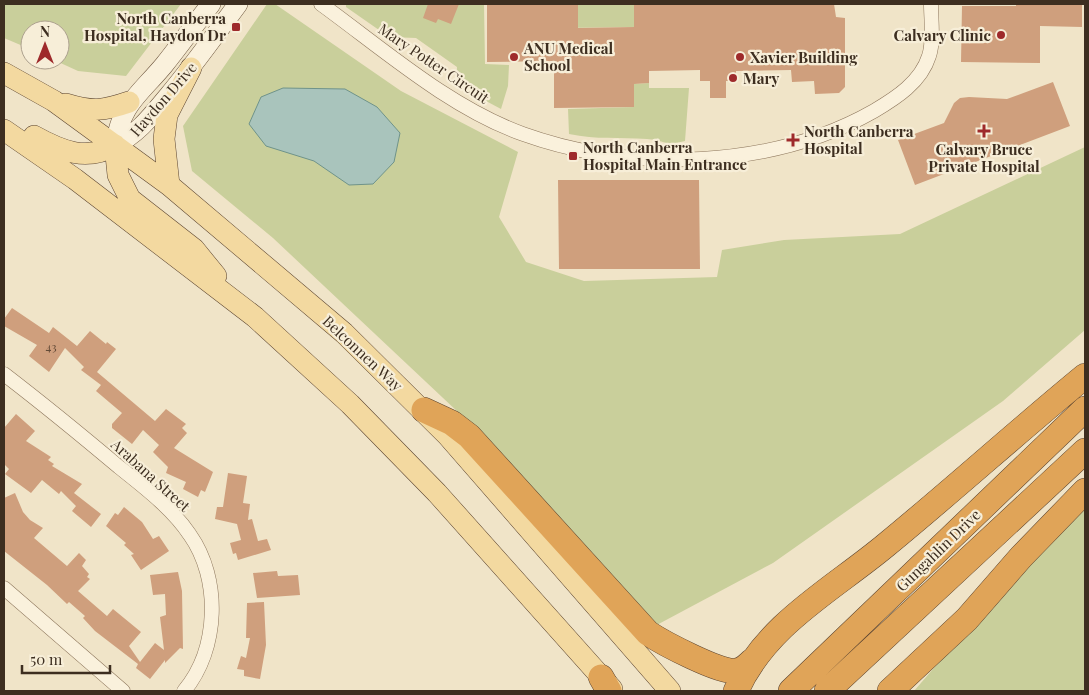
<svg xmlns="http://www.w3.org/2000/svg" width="1089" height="695" font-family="'Playfair Display',serif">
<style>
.green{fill:#c9cf9b}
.water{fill:#a9c4bc;stroke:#6f938a}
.building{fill:#cf9f7d}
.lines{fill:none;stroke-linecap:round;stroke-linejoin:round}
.minor-casing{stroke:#8d765c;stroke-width:15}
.secondary-casing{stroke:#6f573f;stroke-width:20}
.primary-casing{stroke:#5b4430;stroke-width:22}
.motorway-casing{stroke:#5b4430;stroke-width:26}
.minor{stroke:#faf1dc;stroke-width:14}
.secondary{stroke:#faf1dc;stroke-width:19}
.primary{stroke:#f3d9a0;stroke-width:21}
.motorway{stroke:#e0a458;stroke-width:25}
.poi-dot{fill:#9e2a2b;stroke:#f7eed8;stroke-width:2}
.labels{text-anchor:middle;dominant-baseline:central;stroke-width:4.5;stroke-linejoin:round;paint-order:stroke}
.number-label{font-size:12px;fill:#624a37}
.poi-label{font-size:15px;font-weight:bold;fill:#3d2e20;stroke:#f7eed8;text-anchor:start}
.street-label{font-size:15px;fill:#3d2e20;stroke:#f7eed8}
</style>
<rect width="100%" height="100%" fill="#f0e4c8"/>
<path class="green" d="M 4,4 L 181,4 L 126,76 L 78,71 L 54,60 L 60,60 L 60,30 L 30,30 L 30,49 L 4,38 Z
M 267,4 L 275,4 L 401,91 L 518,152 L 499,217 L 526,262 L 584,281 L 717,277 L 722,250 L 784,240 L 900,234 L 1085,147 L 1085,330 L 1003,401 L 773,563 L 653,627 L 476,429 L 273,238 L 192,171 L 183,126 Z
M 346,4 L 484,4 L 485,64 L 509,65 L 508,86 L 501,109 L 456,85 L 457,67 L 416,38 L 389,37 L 346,7 Z
M 578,4 L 634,4 L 634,27 L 559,28 L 559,14 L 578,13 Z
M 649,83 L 649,88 L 689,88 L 685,141 C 664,147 666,140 647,139 C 619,137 597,140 569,134 L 568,109 L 634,107 L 634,84 Z
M 1085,503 L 1085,691 L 914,691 L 972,624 Z"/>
<path class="water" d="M 283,88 L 345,89 L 377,107 L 400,133 L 394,162 L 373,184 L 349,185 L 314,161 L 266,146 L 249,124 L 261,97 Z"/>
<path class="building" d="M 428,4 L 459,4 L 451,24 L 438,19 L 436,23 L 423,18 Z
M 487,4 L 578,4 L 578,28 L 634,27 L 634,4 L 834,4 L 836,17 L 845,18 L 845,87 L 839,93 L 815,94 L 814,81 L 792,82 L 791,70 L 736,71 L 736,81 L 726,81 L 726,98 L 710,98 L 710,81 L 700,81 L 700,70 L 649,71 L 649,83 L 634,84 L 634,107 L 554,108 L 554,61 L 487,62 Z
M 1016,4 L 1082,4 L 1082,27 L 1040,26 L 1040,63 L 961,62 L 962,6 L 1016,6 Z
M 1053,82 L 1070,126 L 915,185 L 898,140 L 944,123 L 954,103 L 960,98 L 969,97 L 1007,99 Z
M 558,180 L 699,180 L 700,269 L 559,269 Z
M 12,308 L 49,333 L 53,327 L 77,346 L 90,331 L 106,344 L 107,342 L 116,349 L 97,372 L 155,421 L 166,409 L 186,424 L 182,428 L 187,433 L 174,448 L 213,472 L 205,492 L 201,490 L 198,497 L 183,489 L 186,482 L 166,473 L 168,467 L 153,452 L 159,445 L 143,430 L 132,444 L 112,428 L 112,424 L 122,413 L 96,391 L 101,385 L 81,370 L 84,367 L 65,348 L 49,372 L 29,356 L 37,345 L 4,326 L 4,319 Z
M 16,414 L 35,431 L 26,441 L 51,457 L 48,460 L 54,464 L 52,466 L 82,484 L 74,493 L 101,514 L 91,527 L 72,511 L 76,506 L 61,491 L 59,494 L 42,480 L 31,493 L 5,474 L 9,469 L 4,464 L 4,428 Z
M 228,473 L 247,476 L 243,503 L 250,504 L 248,520 L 252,519 L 258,541 L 267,539 L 271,550 L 238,560 L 236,553 L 233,554 L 230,543 L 241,540 L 237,524 L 215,519 L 217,507 L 223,507 Z
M 15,493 L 23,512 L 30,520 L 43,528 L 34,538 L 67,566 L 79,553 L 86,560 L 82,566 L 89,574 L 87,577 L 90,579 L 78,591 L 107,616 L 113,609 L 141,632 L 129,646 L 140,662 L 155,643 L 164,650 L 160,617 L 166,615 L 165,594 L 153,595 L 150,575 L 178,572 L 182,591 L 183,649 L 180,648 L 165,663 L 165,660 L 150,679 L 136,668 L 138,664 L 95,631 L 83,618 L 85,616 L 69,602 L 67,604 L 47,585 L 4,551 L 4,498 Z
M 124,507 L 142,522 L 153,539 L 159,536 L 169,551 L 141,570 L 131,555 L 134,554 L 124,545 L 126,543 L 106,526 L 115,513 L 118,515 Z
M 277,571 L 278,576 L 298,575 L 300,595 L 257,598 L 253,573 Z
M 264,602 L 266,645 L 260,679 L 244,676 L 244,670 L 237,669 L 241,656 L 246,658 L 250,638 L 246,638 L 247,603 Z"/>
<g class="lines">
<g class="minor-casing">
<path id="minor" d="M 321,4 C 383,49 450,108 523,134 C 632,173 772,169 874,111 C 896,98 921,82 929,56 C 934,41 931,20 931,4
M 4,374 C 43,404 81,435 119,467 C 144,487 172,508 190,535 C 221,579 219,649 184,691
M 4,588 L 123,691"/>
</g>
<g class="secondary-casing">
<path id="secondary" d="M 115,145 C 138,134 152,115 168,96 C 193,66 215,35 238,4
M 115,145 C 121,104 139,95 164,65 C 180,45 195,24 211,4"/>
</g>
<g class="primary-casing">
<path id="primary" d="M 4,73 L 54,101 L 169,185 L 344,333 L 448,436 L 670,691
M 66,104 C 92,112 103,111 129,102
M 4,130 L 75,179 L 255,317 L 350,404 L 437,493 L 612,689
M 34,136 C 61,151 87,162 115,145
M 115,145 L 118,175 L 130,199 L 194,249 L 216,276
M 169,185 L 164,139 L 167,115 L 191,68"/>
</g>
<g class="motorway-casing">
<path id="motorway" d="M 424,410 L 452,423 L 469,436 L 648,633 C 663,643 720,673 736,671 C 743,670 748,665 752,661
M 601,677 L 609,691
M 736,691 C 766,624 832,590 886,545 C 953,490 1018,431 1085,376
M 791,691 L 1085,409
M 827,691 L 1085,451
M 890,691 L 967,619 L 1021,557 L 1085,491"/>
</g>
<use href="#minor" class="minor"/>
<use href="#secondary" class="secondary"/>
<use href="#primary" class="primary"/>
<use href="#motorway" class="motorway"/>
</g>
<g class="poi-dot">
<rect x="231" y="22" width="10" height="10" rx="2.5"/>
<circle cx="1001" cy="35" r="5"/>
<circle cx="514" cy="57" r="5"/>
<circle cx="740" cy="57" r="5"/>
<circle cx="733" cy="78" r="5"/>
<path d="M981.5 123.5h5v5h5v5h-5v5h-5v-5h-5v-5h5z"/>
<path d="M790.5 132.5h5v5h5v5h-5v5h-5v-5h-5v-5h5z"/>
<rect x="568" y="151" width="10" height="10" rx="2.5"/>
</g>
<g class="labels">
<g class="number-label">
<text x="51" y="346">43</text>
</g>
<g class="poi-label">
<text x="226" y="18" text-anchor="end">North Canberra<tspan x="226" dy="17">Hospital, Haydon Dr</tspan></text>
<text x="991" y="35" text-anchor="end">Calvary Clinic</text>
<text x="524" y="48">ANU Medical<tspan x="524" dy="17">School</tspan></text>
<text x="750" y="57">Xavier Building</text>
<text x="743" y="78">Mary</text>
<text x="804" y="131">North Canberra<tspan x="804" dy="17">Hospital</tspan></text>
<text x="583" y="147">North Canberra<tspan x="583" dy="17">Hospital Main Entrance</tspan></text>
<text x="984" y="149" text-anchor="middle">Calvary Bruce<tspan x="984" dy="17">Private Hospital</tspan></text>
</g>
<g class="street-label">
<text transform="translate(434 63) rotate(34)">Mary Potter Circuit</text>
<text transform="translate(163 99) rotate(-49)">Haydon Drive</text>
<text transform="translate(363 353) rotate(43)">Belconnen Way</text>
<text transform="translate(151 475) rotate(42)">Arabana Street</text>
<text transform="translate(938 550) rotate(-44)">Gungahlin Drive</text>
</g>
</g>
<rect width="1089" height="695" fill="none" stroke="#3d2e20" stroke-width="10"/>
<g transform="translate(45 45)"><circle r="24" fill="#f7eed8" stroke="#ada18e"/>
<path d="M0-4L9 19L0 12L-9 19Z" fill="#9e2a2b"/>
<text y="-8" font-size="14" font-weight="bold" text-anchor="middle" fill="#3d2e20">N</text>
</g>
<path d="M22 665v8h88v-8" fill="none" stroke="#3d2e20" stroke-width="2.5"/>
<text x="30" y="665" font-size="15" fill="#3d2e20" stroke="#f7eed8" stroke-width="4" paint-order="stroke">50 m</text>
</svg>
